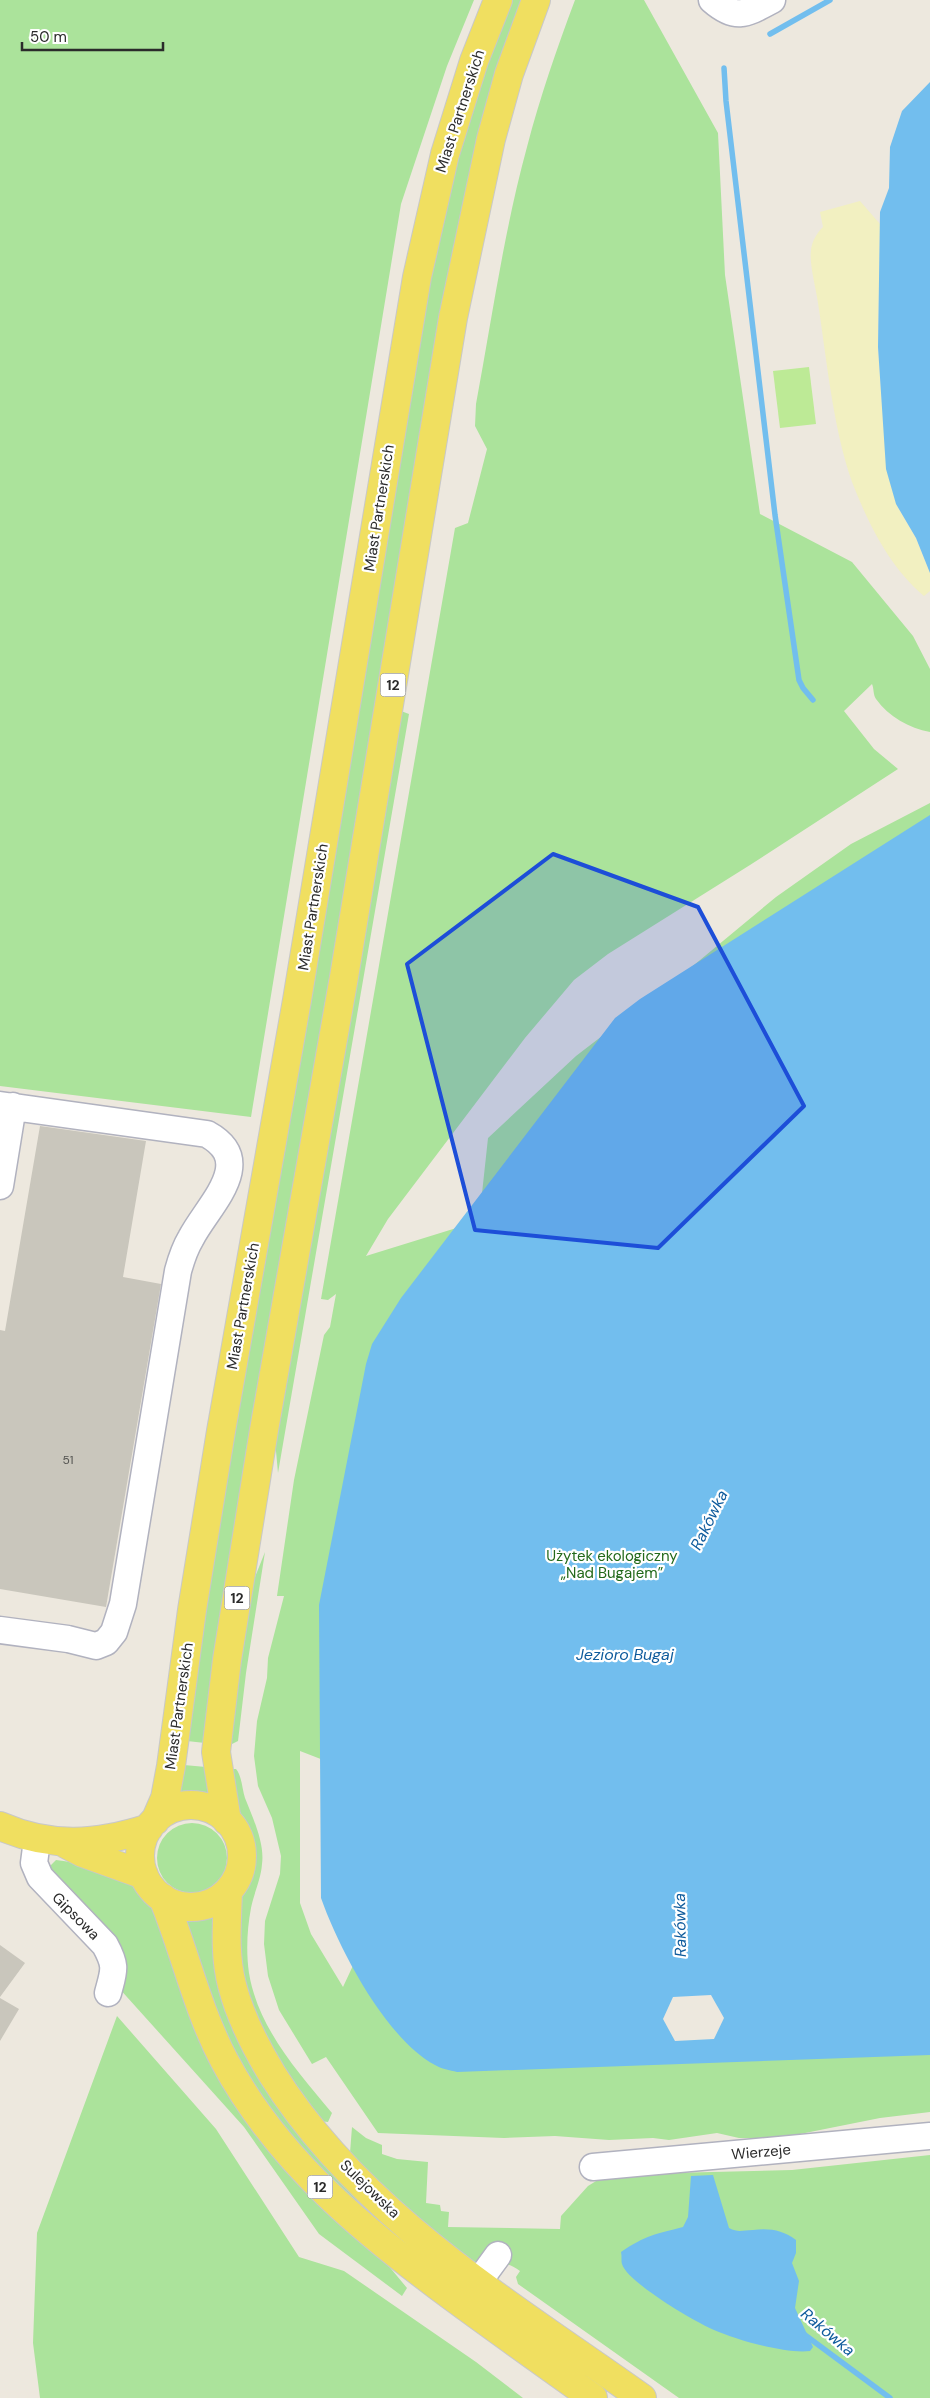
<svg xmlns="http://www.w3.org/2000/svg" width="930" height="2398" font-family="'DM Sans',sans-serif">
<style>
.green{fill:#abe39b;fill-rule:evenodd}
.sand{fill:#f2f0c1}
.pitch{fill:#bdea96}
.water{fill:#72beee}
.pier{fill:#ede8de}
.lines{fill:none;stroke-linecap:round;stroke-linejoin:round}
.stream{stroke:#72beee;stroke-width:5.5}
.building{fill:#c9c6bc}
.minor-casing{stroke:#b1b2bf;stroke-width:29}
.major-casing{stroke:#c8c8c8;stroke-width:30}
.minor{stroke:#fff;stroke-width:26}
.major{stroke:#f0df60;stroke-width:28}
.marked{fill:#1d4ed8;fill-opacity:0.2;stroke:#1d4ed8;stroke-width:4;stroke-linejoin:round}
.labels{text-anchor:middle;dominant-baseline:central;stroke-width:4.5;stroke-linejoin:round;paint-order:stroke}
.number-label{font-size:12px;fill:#52524f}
.shield{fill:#fff;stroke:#6b6b6b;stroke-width:1}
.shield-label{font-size:14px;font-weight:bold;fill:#2b2b2b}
.street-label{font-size:15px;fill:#2b2b2b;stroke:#fff}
.park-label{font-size:15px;fill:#22691b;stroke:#fff}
.water-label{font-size:16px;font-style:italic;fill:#0e5b9c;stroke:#fff}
</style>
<rect width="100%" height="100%" fill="#ede8de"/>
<path class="green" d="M 0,0 L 474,0 L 447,66 L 401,204 L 251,1117 L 0,1086 Z
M 512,0 L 523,0 L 205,1743 L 187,1741 L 197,1660 L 222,1503 L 367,662 L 428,290 L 443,211 L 477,92 Z
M 575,0 L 644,0 L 718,133 L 725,275 L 760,514 L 852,562 L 913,636 L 930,669 L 930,732 C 909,728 889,717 876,699 C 873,695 874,688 872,684 L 844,711 L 874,749 L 898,769 L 750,865 L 608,954 L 574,980 L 525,1038 L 388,1219 L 366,1256 L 479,1221 L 488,1138 L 576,1056 L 688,970 L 776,897 L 851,844 L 930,803 L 930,2112 L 880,2118 L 795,2135 L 763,2138 L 739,2138 L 717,2133 L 669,2140 L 653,2138 L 609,2140 L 555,2136 L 504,2138 L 378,2133 L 326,2057 L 312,2064 L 279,2010 L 268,1976 L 264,1944 L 265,1921 L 280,1874 L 281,1856 L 272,1818 L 258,1786 L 254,1756 L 257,1721 L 267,1678 L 268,1658 L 284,1596 L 277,1596 L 294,1480 L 319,1359 L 324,1335 L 330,1327 L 336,1294 L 328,1300 L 321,1299 L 455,528 L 468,523 L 487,449 L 475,426 L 476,404 C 492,318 504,231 527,147 C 540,97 557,48 575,0 ZM 300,1751 L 375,1780 L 377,1914 L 343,1987 L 311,1934 L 300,1903 Z
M 401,711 L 409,714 L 278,1473 L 275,1440 Z
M 265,1552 L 246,1673 L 238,1741 L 230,1745 L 241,1641 L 251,1587 Z
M 184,1765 L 206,1767 L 209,1794 L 179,1792 Z
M 230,1769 L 236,1769 C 242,1776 242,1789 245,1798 C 252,1816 265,1843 262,1864 C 261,1879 254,1893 251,1908 C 247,1929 246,1952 249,1973 C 258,2028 298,2072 332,2113 L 328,2122 L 320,2121 L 259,2030 L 238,1960 L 241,1900 L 256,1863 L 251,1832 L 239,1810 Z
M157 1858a35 35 0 1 1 70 0a35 35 0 1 1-70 0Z
M 56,1860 C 74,1862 112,1871 127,1881 C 141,1888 152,1907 161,1919 L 199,2038 L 407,2288 L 402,2296 L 319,2234 L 244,2127 L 118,1987 L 49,1875 L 50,1866 Z
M 216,1917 L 262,2076 L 517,2325 L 371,2222 L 273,2119 L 221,2031 L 184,1922 Z
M 117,2016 L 216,2129 L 299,2257 L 344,2271 L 476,2362 L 523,2398 L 40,2398 L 33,2343 L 37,2233 Z
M 352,2127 L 366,2138 L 382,2145 L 382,2154 L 397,2159 L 428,2162 L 426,2203 L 440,2205 L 441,2211 L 449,2212 L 448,2227 L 560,2229 L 561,2216 L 588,2186 L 601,2178 L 630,2174 L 792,2170 L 930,2155 L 930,2398 L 679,2398 L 518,2284 L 516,2277 L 520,2271 C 499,2256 488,2267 468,2260 L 414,2218 L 350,2153 Z"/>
<path class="sand" d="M 860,201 L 880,224 L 878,347 L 882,404 L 896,504 L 916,538 L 930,573 L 930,591 L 924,596 C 892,569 872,531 856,492 C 834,439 827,361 818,303 C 816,288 809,264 811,250 C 812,241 817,233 823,227 L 820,212 Z"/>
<path class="pitch" d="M 809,367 L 816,424 L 780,428 L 773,371 Z"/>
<path class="water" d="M 930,82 L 930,573 L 916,538 L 896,504 L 886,469 L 878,347 L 880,212 L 889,188 L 890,147 L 902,111 Z
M 930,815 L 930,2055 L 457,2072 C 450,2070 441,2069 435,2065 C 386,2039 339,1949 321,1898 L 319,1605 L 366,1364 L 372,1344 L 401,1298 L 615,1018 L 640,999 Z
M 713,2175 L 729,2228 C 739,2233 742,2230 753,2230 C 769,2228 783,2230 796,2240 L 796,2253 L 792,2263 L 799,2281 L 795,2308 L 813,2347 L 810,2351 C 785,2354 737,2340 714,2330 C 695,2322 627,2282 622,2264 C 621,2261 622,2256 621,2252 C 646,2235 656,2234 683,2227 L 688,2217 L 691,2176 Z"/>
<path class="pier" d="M 711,1995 L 724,2018 L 714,2039 L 675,2041 L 663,2019 L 673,1997 Z"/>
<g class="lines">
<path class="stream" d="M 770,34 L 830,0
M 724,68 L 726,101 L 775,515 L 799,680 L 803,688 L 813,700
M 805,2335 L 890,2398"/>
</g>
<path class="building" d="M 40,1126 L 146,1141 L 123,1277 L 161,1284 L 106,1607 L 0,1589 L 0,1330 L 5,1331 Z
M 0,1945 L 25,1963 L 0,1997 Z
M 0,1998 L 19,2009 L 0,2041 Z"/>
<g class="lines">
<g class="minor-casing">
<path id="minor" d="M 712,0 C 736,21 746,14 772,0
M 0,1105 L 207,1134 C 258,1162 208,1205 191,1238 C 185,1248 181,1260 178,1271 L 123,1604 L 114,1632 L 106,1642 L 96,1646 L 68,1639 L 0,1630
M 0,1186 L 13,1106
M 37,1840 L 34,1863 L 40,1877 L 105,1945 C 117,1967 114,1970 108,1993
M 593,2167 L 930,2136
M 479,2281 L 498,2255"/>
</g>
<g class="major-casing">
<path id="major" d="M140 1856a51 51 0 1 1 102 0a51 51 0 1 1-102 0Z
M 155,1821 L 165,1798 L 171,1766 L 192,1610 L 221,1431 L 297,1000 L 417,277 L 445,154 L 474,61 L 498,0
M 227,1821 L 216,1752 L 227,1660 L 264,1430 L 344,977 L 453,318 L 491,139 L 509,74 L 536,0
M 0,1826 C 50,1848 97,1845 149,1828
M 64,1843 L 83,1853 L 144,1875
M 228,1891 C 227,1923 224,1954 232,1985 C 240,2017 255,2046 272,2074 C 360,2215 510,2304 642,2398
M 163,1898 C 185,1952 197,2009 224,2060 C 278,2162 367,2234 458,2301 C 503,2334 548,2366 593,2398"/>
</g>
<use href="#minor" class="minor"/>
<use href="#major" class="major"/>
</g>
<path class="marked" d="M 553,854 L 698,907 L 804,1106 L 658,1248 L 475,1230 L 407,964 Z"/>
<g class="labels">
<g class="number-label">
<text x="68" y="1460">51</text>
</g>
<g class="shield">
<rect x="380.5" y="673.5" width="25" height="23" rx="4"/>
<rect x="224.5" y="1586.5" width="25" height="23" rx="4"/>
<rect x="307.5" y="2175.5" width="25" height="23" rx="4"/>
</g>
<g class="shield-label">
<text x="393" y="685">12</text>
<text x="237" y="1598">12</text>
<text x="320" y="2187">12</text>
</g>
<g class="street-label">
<text transform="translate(460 111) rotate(-72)">Miast Partnerskich</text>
<text transform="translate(379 508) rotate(-81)">Miast Partnerskich</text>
<text transform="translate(313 907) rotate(-81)">Miast Partnerskich</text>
<text transform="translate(243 1306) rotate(-80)">Miast Partnerskich</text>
<text transform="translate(179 1706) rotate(-82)">Miast Partnerskich</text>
<text transform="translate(76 1916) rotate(45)">Gipsowa</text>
<text transform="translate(761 2152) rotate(-5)">Wierzeje</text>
<text transform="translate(370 2189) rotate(44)">Sulejowska</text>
</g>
<g class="park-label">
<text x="612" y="1556">Użytek ekologiczny<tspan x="612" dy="17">„Nad Bugajem”</tspan></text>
</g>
<g class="water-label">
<text transform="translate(709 1520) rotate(-64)">Rakówka</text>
<text x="625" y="1654">Jezioro Bugaj</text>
<text transform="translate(680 1925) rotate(-91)">Rakówka</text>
<text transform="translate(828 2332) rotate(40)">Rakówka</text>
</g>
</g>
<path d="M22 42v8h141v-8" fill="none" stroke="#2b2b2b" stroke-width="2.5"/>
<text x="30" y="42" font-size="15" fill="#2b2b2b" stroke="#ffffff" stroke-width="4" paint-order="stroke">50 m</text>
</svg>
